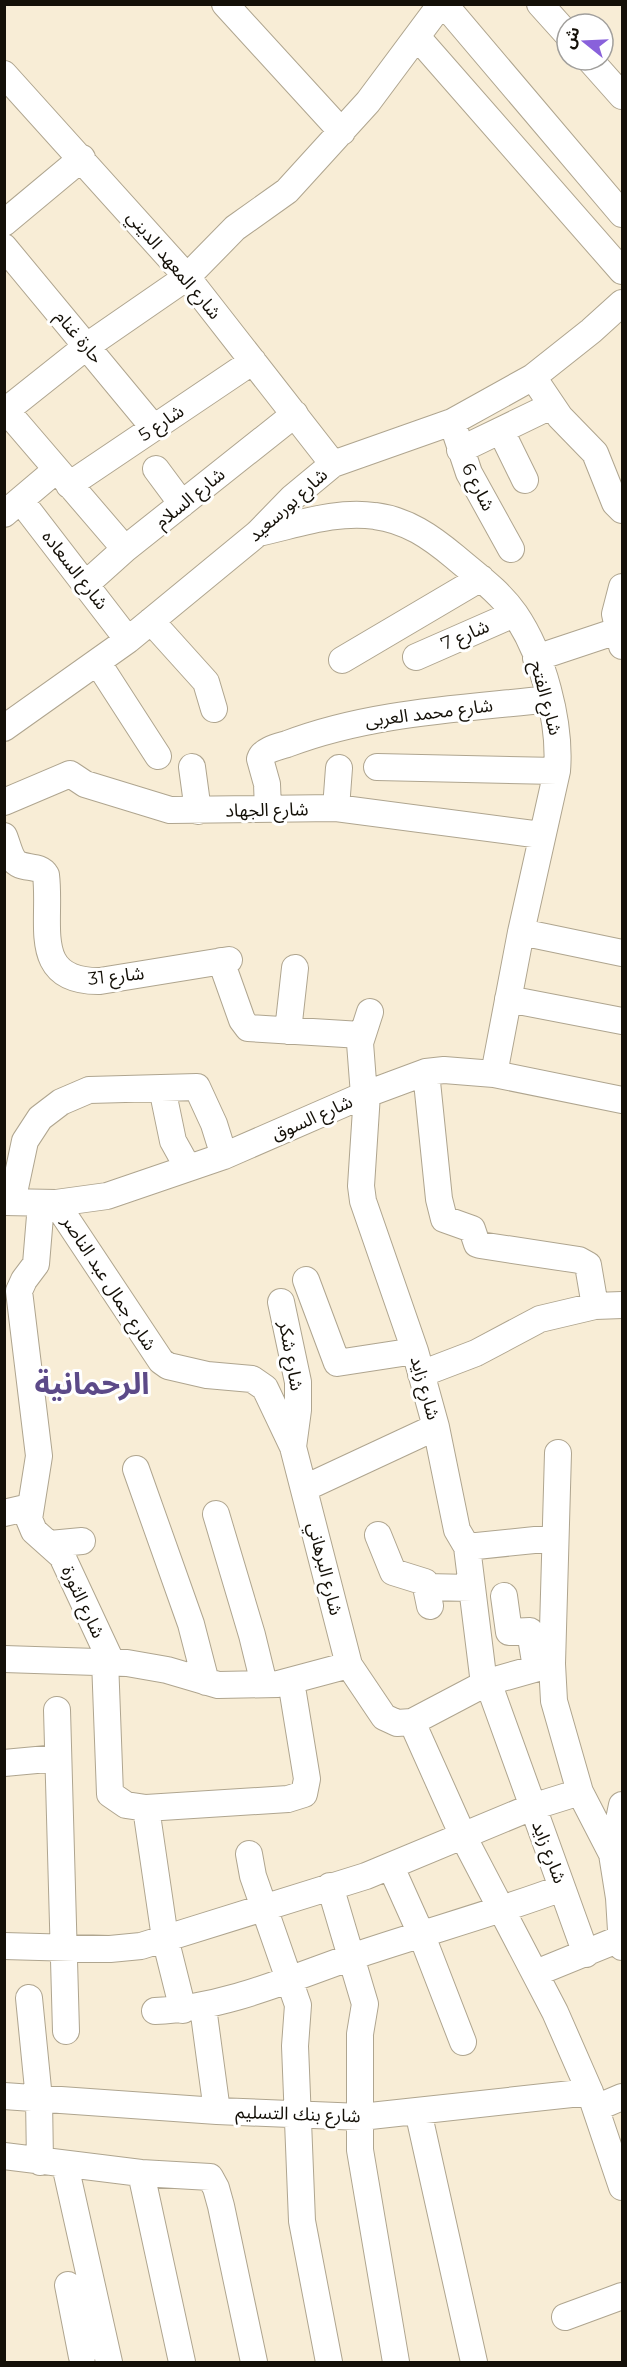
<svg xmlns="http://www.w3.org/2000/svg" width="627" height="2367" font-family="Montserrat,'Noto Sans Arabic',sans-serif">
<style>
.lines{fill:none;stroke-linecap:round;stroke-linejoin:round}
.minor-casing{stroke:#afa58f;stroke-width:28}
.minor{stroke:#fff;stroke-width:26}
.labels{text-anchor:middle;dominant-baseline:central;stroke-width:6;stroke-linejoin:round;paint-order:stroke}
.street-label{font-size:18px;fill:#141008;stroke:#fff}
.town-label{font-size:30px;font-weight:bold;fill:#5c4a88;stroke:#fff}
</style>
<rect width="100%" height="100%" fill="#f8edd6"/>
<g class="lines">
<g class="minor-casing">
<path id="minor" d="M 225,4 L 342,132
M 444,4 L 622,214
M 540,4 L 567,34
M 418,38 L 622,271
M 590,60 L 622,96
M 4,74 L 187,277 L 333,464
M 4,223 L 82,158
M 4,247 L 154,428
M 533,377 L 560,417 L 595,453 L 615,503 L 622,510
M 4,408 L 125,549
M 4,412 L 87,346 L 187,277 L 235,228 L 287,191 L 368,102 L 441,4
M 452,422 L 469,473 L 511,549
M 501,431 L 525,480
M 460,450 L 551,406
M 156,469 L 182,504
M 69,485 L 253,361
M 21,501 L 128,640
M 4,514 L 56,470
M 258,533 C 296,525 337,510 375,516 C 407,520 431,537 455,557 C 476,575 499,591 515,614 C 543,655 561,722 557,771 L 521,932 L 494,1074
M 86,584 L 125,549 L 295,414
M 151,621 L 206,682 L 214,709
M 622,646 L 615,614 L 622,587
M 416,657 L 514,614
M 536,658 L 617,631
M 342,660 L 481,578
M 98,663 L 158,756
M 4,728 L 128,640 L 258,533 L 292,498 L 333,464 L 452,422 L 533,377 L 591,331 L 622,303
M 192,767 L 198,811
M 377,767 L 557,771
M 4,802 L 70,774 L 85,784 L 170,810 L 336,808 L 541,835
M 336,808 L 339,768
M 268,809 L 267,784 L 260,759 C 263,750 277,747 287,744 C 371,712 461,709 550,699
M 4,836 C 7,843 9,853 13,859 C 20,871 39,863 46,875 C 52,923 29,982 100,981 L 229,960
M 521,932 L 622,953
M 221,961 L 242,1020 L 248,1028 L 361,1035
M 508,999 L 622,1021
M 288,1031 L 295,968
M 426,1072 L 439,1199 L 444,1219 L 472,1229 L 477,1244 L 480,1245 L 579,1260 L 588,1265 L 595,1306
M 162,1088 L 173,1141 L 188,1168
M 367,1094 L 361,1186 L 363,1201 L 415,1351 L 436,1427 L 457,1530 L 467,1547 L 484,1684
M 364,1095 L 360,1043 L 370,1012
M 4,1202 L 56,1203 L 107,1196 L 224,1156 L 364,1095 L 426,1072 L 444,1070 L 494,1074 L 622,1100
M 12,1202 L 25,1141 L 40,1118 L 61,1102 L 89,1090 L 197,1087 L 214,1124 L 224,1156
M 56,1203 L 161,1361 L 168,1366 L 207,1375 L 252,1379 L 265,1388 L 293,1447 L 349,1665 L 384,1717 L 397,1723 L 412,1722 L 488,1682 L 552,1664 L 554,1701 L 580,1792 L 612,1854 L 622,1853
M 41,1204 L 36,1264 L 24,1280 L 19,1291 L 39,1456 L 29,1519 L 34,1531 L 62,1556 L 111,1661
M 306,1280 L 337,1363 L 415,1351
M 281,1302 L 298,1382 L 298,1410 L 293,1447
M 421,1374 L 476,1353 L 540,1319 L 595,1306 L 622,1305
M 136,1469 L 191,1624 L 206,1682
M 305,1488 L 436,1427
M 4,1513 L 30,1507
M 216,1514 L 252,1635 L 264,1684
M 378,1535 L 393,1572 L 425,1582 L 430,1606
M 50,1544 L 82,1541
M 467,1547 L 554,1538
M 426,1587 L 472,1588
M 504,1596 L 509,1632 L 530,1631 L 536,1668
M 4,1659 L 127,1663 L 167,1670 L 218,1685 L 278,1684 L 349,1665
M 105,1660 L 110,1794 L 126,1805 L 146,1808 L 165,1938 L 183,2010
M 552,1664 L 558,1453
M 488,1682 L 586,1954
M 57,1710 L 66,2031
M 412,1722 L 463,1836 L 555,2012 L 590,2092 L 622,2187
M 4,1763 L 58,1758
M 622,1805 L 612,1854 L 619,1898 L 622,1947
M 146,1808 L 288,1799 L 304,1794 L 307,1779 L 291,1681
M 249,1854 L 253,1876 L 298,2005 L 295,2046 L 302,2221 L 329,2362
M 391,1867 L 422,1936 L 463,2042
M 330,1886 L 365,2004 L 360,2034 L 360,2150 L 396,2362
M 4,1946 L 110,1949 L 141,1946 L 366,1876 L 532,1807 L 580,1792
M 536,1973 L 622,1938
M 29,1998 L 39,2099 L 40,2162
M 203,2007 L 217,2111
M 155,2011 C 228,2008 298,1975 366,1952 C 432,1930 498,1912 562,1888
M 4,2096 L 217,2111 L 361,2117 L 590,2092
M 596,2108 L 622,2097
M 418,2111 L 474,2362
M 4,2156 L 141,2173 L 210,2177 L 216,2188 L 221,2206 L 254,2362
M 65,2165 L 109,2362
M 141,2173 L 182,2362
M 68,2285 L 82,2357
M 565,2317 L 622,2296"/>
</g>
<use href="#minor" class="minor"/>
</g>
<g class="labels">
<g class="street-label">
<text transform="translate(174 265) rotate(50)">شارع المعهد الديني</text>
<text transform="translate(79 337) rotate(50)">حارة غنام</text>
<text transform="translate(161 423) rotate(-34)">شارع 5</text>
<text transform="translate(478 487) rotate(63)">شارع 6</text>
<text transform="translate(190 498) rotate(-39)">شارع السلام</text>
<text transform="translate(288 505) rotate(-42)">شارع بورسعيد</text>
<text transform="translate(75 570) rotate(52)">شارع السعاده</text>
<text transform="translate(465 635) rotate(-23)">شارع 7</text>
<text transform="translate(546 698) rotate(75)">شارع الفتح</text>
<text transform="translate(429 713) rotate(-7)">شارع محمد العربى</text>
<text transform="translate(267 810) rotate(-1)">شارع الجهاد</text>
<text transform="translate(116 976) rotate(-6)">شارع 31</text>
<text transform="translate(312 1118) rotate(-24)">شارع السوق</text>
<text transform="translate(109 1283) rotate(57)">شارع جمال عبد الناصر</text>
<text transform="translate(291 1356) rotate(80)">شارع شكر</text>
<text transform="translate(425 1388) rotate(74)">شارع زايد</text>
<text transform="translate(325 1569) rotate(76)">شارع البرهاني</text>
<text transform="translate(83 1602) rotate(65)">شارع الثورة</text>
<text transform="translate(549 1852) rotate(69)">شارع زايد</text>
<text transform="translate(298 2114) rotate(2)">شارع بنك التسليم</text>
</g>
<g class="town-label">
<text x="92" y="1383">الرحمانية</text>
</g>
</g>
<rect width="627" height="2367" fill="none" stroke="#141008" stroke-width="12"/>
<g transform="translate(585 42) rotate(288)"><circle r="28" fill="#ffffff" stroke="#a19f9c" stroke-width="1.5"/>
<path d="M0-4.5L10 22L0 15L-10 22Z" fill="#8961db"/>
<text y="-9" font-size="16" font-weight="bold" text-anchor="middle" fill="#141008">ش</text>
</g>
</svg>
